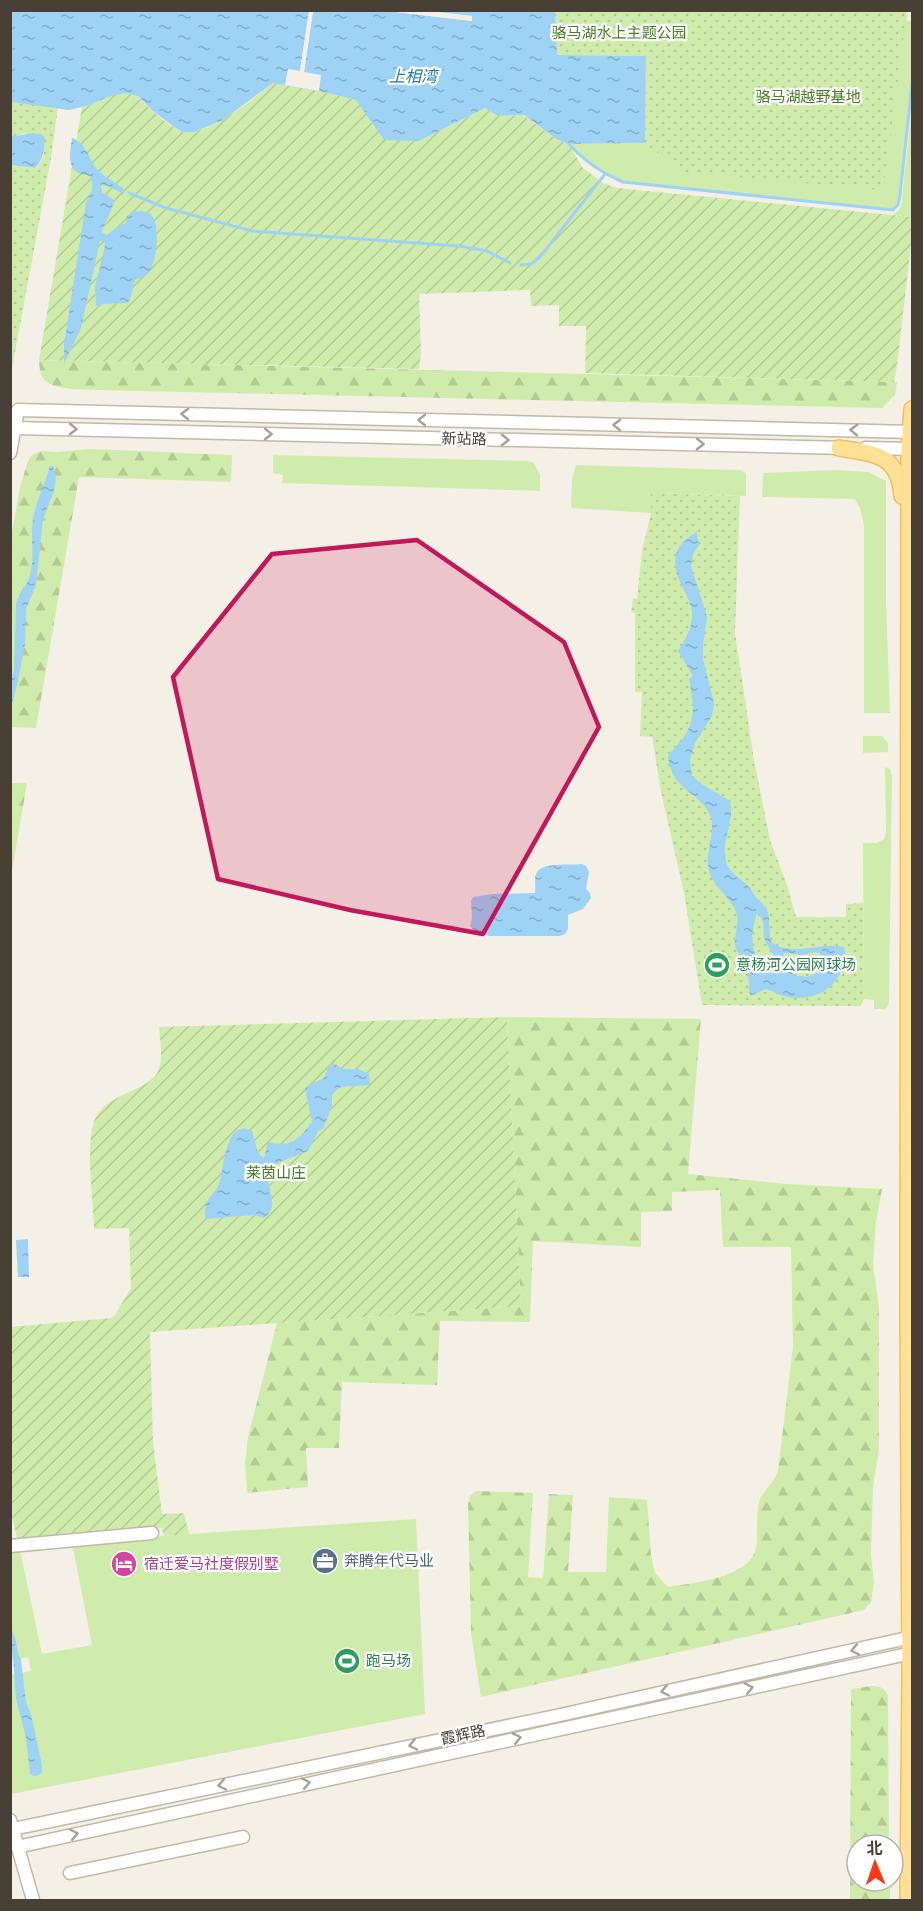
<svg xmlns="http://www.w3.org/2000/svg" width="923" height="1911" font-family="'Roboto Condensed','Noto Sans SC',sans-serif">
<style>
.grass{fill:#d0ecac}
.forest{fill:url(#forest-firs)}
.park{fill:url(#park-dots)}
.garden{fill:url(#garden-furrows)}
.water{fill:url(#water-ripples);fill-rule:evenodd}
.pier{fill:#f5f0e6}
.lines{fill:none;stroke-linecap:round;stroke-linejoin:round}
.stream{stroke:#9ed3f6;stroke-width:3}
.minor-casing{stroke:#c1b8a8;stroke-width:15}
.major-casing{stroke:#edc05b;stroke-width:18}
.minor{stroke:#fff;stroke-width:12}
.major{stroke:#ffe095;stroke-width:15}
.oneway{stroke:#a4a09a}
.marked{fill:#c2185b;fill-opacity:0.2;stroke:#c2185b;stroke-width:4.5;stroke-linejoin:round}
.labels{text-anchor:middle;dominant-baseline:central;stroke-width:4.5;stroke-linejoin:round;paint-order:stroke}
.park-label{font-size:15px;fill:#477f23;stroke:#fff}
.street-label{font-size:15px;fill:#484035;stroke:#fff}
.leisure-label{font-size:15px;fill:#27864d;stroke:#fff;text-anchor:start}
.service-label{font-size:15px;fill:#4e5e75;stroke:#fff;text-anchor:start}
.hotel-label{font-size:15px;fill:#b23c85;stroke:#fff;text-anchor:start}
.water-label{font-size:16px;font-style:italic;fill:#2479b4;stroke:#fff}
</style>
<defs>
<pattern id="forest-firs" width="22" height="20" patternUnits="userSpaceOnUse" patternTransform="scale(1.5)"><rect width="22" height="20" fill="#d0ecac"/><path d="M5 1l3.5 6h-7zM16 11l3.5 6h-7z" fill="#b4cb95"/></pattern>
<pattern id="park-dots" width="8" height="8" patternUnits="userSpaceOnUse" patternTransform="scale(1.5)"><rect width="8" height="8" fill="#d0ecac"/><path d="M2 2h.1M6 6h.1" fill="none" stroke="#b4cb95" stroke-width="1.8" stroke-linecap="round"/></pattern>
<pattern id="garden-furrows" width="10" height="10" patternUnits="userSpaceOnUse" patternTransform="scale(1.5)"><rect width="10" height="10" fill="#d0ecac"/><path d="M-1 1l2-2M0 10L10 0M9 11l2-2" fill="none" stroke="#b4cb95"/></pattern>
<pattern id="water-ripples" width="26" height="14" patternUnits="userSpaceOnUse" patternTransform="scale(1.5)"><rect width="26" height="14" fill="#9ed3f6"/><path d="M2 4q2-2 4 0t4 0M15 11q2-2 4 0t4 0" fill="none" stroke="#83adc8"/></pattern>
</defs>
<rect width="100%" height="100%" fill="#f5f0e6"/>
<path class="grass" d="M 555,11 L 894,22 L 907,11 L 907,21 L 912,21 L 912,84 L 898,205 L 893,210 L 884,210 L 623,182 C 602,173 585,162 569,144 L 645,143 L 646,56 Z
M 912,106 L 912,217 L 892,215 L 898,211 L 901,206 Z
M 273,455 L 527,461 L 534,463 L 540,475 L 540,491 L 282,483 L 283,475 L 273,473 Z
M 576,465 L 740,470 L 746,473 L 746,496 L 652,493 L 651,513 L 571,508 L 572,479 Z
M 836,470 L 868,472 L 886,481 L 886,603 L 890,713 L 864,713 L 864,525 L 860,508 L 855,499 L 762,497 L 763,473 Z
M 863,736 L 882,736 L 888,743 L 888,752 L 863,753 Z
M 885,767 L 890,769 L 892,776 L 889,1003 L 886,1009 L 874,1009 L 874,1000 L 864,999 L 863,843 L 877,843 L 884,839 L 886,832 Z
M 416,1519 L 425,1714 L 11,1794 L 10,1675 L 31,1671 L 28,1657 L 11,1661 L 11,1551 L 20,1550 L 42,1654 L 92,1645 L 72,1543 L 189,1534 Z"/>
<path class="forest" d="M 39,360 L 897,382 L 895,395 L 882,408 L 98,390 C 84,389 51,391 43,378 C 40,373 39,366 39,360 Z
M 91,449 L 232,455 L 231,482 L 79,477 L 36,728 L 11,727 L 11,538 L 20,487 L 28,461 L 32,455 L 41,451 L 57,452 Z
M 11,783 L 27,783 L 11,877 L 10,783 Z
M 507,1017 L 701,1019 L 688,1174 L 786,1184 L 882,1189 L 876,1222 L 873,1264 L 879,1308 L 879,1450 L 873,1487 L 871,1555 L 874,1582 L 871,1602 L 864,1610 L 481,1697 L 471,1633 L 468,1503 L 470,1496 L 476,1491 L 533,1493 L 528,1577 L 543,1578 L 549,1494 L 573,1495 L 568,1572 L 606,1572 L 609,1497 L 647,1500 L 651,1555 L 655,1573 L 668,1587 C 693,1583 750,1578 756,1548 C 758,1533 756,1517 759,1502 C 761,1493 774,1483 778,1471 L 793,1346 L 791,1247 L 723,1247 L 720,1190 L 672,1192 L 672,1211 L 641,1212 L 641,1247 L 533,1241 L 530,1322 L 440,1321 L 437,1385 L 342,1382 L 339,1448 L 306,1448 L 308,1487 L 247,1493 L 245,1464 L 248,1437 L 277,1323 L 521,1306 Z
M 872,1686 C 881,1686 884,1688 888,1695 L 889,1845 L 857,1845 L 857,1881 L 890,1881 L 890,1900 L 850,1900 L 851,1689 Z"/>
<path class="park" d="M 11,11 L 71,11 L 51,158 L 11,374 L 11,165 L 35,168 L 41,162 L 44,152 L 26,133 L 16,136 L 11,135 Z
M 555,11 L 907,11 L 883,190 L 682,172 L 645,143 L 646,56 L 556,55 Z
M 651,493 L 740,496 L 735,633 L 754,760 L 770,840 L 787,885 L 796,917 L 846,917 L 846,904 L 863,903 L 864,999 L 860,1006 L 702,1005 L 684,893 L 661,792 L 652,737 L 640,736 L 642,692 L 635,692 L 635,613 L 631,612 L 633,598 L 637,599 L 642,551 L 651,513 Z"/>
<path class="garden" d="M 273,83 L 319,91 L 356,100 L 419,141 L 485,108 L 498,116 L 523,115 L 556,139 L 569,144 L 582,167 L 603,183 L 617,188 L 912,217 L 912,236 L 897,366 L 894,382 L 585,373 L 586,326 L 559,326 L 559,305 L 531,306 L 530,290 L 419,294 L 421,353 L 419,369 L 39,360 L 82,107 C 95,104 111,92 125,93 C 139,94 146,105 155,113 C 163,120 172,128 182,131 C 206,138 254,98 273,83 Z
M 507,1017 L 521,1306 L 150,1332 L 153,1442 L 162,1514 L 184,1513 L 189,1534 L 164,1536 L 162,1528 L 18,1542 L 10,1509 L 10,1327 L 112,1318 L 115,1315 L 131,1288 L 129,1228 L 94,1229 C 93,1201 85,1142 95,1119 C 108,1091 151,1092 159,1069 C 163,1056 160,1040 159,1027 Z"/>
<path class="water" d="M 10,11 L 309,11 L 300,71 L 304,72 L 313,11 L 387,11 L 472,21 L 472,16 L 428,11 L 555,11 L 557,55 L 646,56 L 645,143 L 569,144 L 556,139 L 524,115 L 498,116 L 485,108 L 419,141 L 384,140 L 356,100 L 319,91 L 273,83 L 223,120 L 194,132 L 183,132 L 174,127 L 153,111 L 139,97 L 127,93 L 111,96 L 86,106 L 69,110 L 11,102 Z
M 32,133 L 40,134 L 45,137 C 44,149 44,160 35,168 L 11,165 L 11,135 L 16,136 Z
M 72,138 C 86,143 88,157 96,168 C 100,174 116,183 123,188 L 123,194 L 108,186 L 101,185 L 102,192 L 114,200 C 113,212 104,221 102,232 L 107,235 L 117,227 L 126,223 L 127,216 L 134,211 C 139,211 145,211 149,213 C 162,220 157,264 148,273 C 144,277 140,278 135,280 L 130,300 L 127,303 L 103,304 L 98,307 L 96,305 L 95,287 L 105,245 L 104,241 L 100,241 L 81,328 L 64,364 L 64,344 L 86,203 C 91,192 95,189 90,176 C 66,174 69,157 72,138 Z
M 50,466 L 53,466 L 56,478 L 54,491 L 43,519 L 36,585 L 26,609 L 25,644 L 18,681 L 11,708 L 11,678 L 14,671 L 16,604 C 19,593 27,586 30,575 C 35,557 30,538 33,519 C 36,501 45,484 50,466 Z
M 697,532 L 699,545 L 693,554 L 691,566 L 707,617 L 703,646 L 703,659 L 714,703 L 712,716 L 695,743 L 690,759 L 692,776 L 700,783 L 730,801 C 735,822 721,840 726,861 C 729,874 742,878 750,888 C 753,892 754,896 758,899 C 762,903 764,905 767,910 C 771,919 768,932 771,942 C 792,958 820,941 844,947 C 848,956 844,966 840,974 C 829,993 810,1001 788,997 C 781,996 773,991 766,989 L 750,996 C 749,986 749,975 746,964 C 743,957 736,953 735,944 C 734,934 740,923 736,912 C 732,898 713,888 709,870 C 704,853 717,832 710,815 C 698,790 672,791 668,757 C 672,750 678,745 683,738 C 697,719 693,701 689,679 L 693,676 L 678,651 C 686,638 693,627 692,612 C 691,602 686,595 682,586 C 670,563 673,544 697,532 ZM 757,913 C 768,924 761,928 765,940 C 770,953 776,953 778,971 L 775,974 L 761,971 C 752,947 749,939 757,913 ZM 815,952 L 819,953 L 825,959 L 820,964 L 820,972 L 807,977 L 794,975 L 783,959 L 783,955 L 786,953 L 803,955 Z
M 582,864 L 586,866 L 589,872 L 586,889 L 590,893 L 591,898 L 583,909 L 568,915 L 568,929 L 565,934 L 560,936 L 489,936 L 475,932 L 470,926 L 472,918 L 471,901 L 473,897 L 493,894 L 535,893 C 536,887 534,879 536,874 C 541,861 570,866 582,864 Z
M 333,1063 L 343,1069 L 358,1069 L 369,1074 L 370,1085 L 341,1087 L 335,1091 L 332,1095 L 332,1106 L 323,1129 L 319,1130 L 308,1151 L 275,1164 L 266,1172 C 268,1188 280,1207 264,1218 L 255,1215 L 205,1219 C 204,1194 214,1199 220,1181 C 224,1166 226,1117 252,1131 L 258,1153 L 264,1158 L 268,1142 C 291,1148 298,1140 312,1122 L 305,1089 L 309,1085 L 324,1078 L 328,1068 Z
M 28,1239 L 29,1277 L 18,1277 L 16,1242 L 16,1240 Z
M 10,1625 L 16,1640 L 18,1654 L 21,1659 L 26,1702 L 31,1714 L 42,1765 L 42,1772 L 39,1775 L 34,1776 L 30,1774 L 26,1738 L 16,1699 L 13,1657 L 11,1649 Z"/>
<path class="pier" d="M 411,10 L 426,12 L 425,10 L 428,11 L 472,16 L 472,21 L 387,11 Z
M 309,11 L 313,11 L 304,72 L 321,75 L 319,91 L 285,85 L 288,69 L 300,71 Z"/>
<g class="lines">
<path class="stream" d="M 569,144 C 585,162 602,173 623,182 L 893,210 L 898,205 L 900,195 L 912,84
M 129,193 L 166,208 L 252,231 L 459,246 L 487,251 L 510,263
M 521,265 L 531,264 L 540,257 L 605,174"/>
<g class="minor-casing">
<path id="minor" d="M 15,428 L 847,448
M 865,448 L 912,449
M 10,453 L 18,410 L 912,432
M 10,1546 L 152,1533
M 10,1820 L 33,1900
M 13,1829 L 551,1717 L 912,1637
M 17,1847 L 912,1653
M 70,1873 L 243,1837"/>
</g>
<g class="major-casing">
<path id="major" d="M 839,448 C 873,454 899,453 902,496
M 908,1900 L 910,1675 L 908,1314 L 909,449 L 912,409"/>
</g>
<use href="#minor" class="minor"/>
<use href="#major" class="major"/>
</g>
<defs><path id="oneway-chevron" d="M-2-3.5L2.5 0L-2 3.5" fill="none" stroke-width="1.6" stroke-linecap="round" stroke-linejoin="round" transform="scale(1.5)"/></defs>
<g class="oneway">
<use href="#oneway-chevron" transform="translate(185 414) rotate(-179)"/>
<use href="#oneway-chevron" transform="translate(422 420) rotate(-179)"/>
<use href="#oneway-chevron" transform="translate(617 425) rotate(-179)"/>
<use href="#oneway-chevron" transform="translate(73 429) rotate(1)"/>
<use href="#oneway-chevron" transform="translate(854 430) rotate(-179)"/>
<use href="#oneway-chevron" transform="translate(268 434) rotate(1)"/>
<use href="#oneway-chevron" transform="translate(505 440) rotate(1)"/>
<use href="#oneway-chevron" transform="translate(700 444) rotate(1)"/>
<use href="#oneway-chevron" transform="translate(855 1650) rotate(168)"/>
<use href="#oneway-chevron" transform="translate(749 1688) rotate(-12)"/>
<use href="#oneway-chevron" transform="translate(665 1691) rotate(168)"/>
<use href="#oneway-chevron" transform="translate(517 1738) rotate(-12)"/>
<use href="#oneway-chevron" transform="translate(413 1745) rotate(168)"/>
<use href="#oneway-chevron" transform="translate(306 1783) rotate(-12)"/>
<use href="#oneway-chevron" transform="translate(222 1785) rotate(168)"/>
<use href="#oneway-chevron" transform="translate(74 1834) rotate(-12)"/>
</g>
<path class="marked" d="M 417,540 L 564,642 L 599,727 L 483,934 L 350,910 L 218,879 L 173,677 L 272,554 Z"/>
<defs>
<g id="stadium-disc" transform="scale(1.35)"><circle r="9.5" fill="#2e9e5b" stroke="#fff"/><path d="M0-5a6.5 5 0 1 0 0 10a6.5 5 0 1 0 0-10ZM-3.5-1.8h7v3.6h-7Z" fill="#fff"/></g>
<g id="office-disc" transform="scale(1.35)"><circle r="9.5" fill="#5c6f8a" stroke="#fff"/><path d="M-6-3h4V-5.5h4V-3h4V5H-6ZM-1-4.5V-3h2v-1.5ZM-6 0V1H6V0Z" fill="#fff"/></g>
<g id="hotel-disc" transform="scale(1.35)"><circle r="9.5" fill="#d1479c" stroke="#fff"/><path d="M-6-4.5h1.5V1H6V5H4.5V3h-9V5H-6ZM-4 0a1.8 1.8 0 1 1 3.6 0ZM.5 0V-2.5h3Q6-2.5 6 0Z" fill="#fff"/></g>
</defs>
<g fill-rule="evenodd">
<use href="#stadium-disc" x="717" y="965"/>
<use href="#office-disc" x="325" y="1561"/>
<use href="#hotel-disc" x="124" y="1564"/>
<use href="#stadium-disc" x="347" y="1661"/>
</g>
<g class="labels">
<g class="park-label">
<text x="619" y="33">骆马湖水上主题公园</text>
<text x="808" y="97">骆马湖越野基地</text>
<text x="276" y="1173">莱茵山庄</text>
</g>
<g class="street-label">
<text transform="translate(464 439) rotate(1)">新站路</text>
<text transform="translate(463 1735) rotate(-12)">霞辉路</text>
</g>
<g class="leisure-label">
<text x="736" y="965">意杨河公园网球场</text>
<text x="366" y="1661">跑马场</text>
</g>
<g class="service-label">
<text x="344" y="1561">奔腾年代马业</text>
</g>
<g class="hotel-label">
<text x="144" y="1564">宿迁爱马社度假别墅</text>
</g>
<g class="water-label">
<text x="413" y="76">上相湾</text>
</g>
</g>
<rect width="923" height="1911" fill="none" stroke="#484035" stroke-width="24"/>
<g transform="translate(875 1863) rotate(358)"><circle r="28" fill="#ffffff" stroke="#b6b3ae" stroke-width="1.5"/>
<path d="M0-4.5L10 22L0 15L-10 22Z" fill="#ff3513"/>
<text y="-9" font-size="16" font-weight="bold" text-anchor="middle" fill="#484035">北</text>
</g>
</svg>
